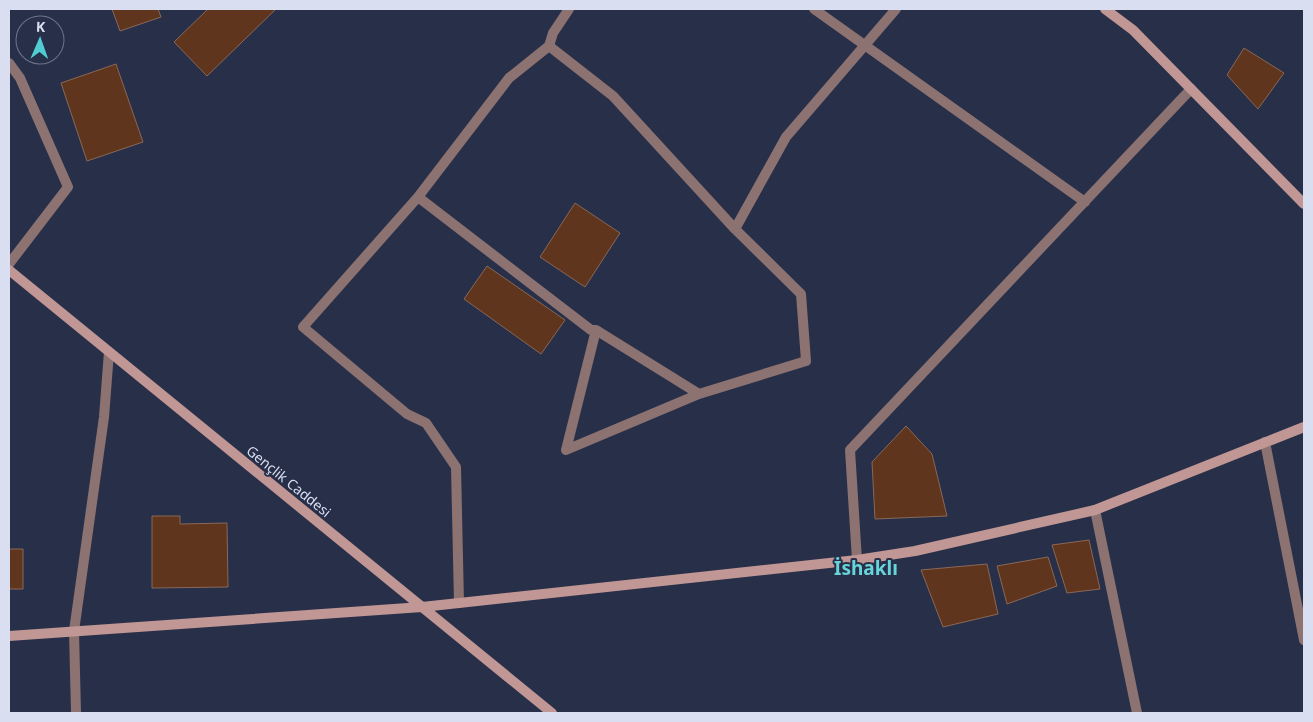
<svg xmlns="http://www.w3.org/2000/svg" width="1313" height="722" font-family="'Noto Sans',sans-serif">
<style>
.building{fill:#60351d;stroke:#896858}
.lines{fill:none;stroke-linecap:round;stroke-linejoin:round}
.street{stroke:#8c7271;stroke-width:10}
.secondary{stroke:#c09794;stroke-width:10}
.labels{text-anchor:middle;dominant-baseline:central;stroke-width:4;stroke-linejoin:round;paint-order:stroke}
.street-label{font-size:14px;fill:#d9def0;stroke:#282f49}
.district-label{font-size:19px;font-weight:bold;fill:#67d4da;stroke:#282f49}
</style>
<rect width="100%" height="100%" fill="#282f49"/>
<path class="building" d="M 112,9 L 158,9 L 161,17 L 120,31 Z
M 208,9 L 276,9 L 207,76 L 174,42 Z
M 1244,48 L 1284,73 L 1258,109 L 1227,75 Z
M 116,64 L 143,142 L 87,161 L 61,83 Z
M 575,203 L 620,233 L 585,287 L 540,257 Z
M 487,266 L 565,320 L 541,354 L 464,299 Z
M 906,426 L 932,454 L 947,516 L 875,519 L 872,462 Z
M 152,516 L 180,516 L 180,524 L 227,523 L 228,587 L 152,588 Z
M 1089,540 L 1100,589 L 1067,593 L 1052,545 Z
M 9,549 L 23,549 L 23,589 L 9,589 Z
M 1048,557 L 1057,586 L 1007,604 L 997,566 Z
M 987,564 L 998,614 L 943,627 L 921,570 Z"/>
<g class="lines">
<path class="street" d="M 814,9 L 1085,202
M 549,46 L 613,96 L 735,229 L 801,294 L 806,361 L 699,394 L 566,450
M 9,63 L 20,78 L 68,187 L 9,264
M 418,197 L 591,330 L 596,330 L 699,394
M 735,229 L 786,137 L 896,9
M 1265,442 L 1304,640
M 566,450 L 596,330
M 1095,510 L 1137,713
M 857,560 L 850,450 L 1191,89
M 459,603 L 456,467 L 426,423 L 407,414 L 303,327 L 418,197 L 509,78 L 549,46 L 553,33 L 569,9
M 76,713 L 74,631 L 104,417 L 109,352"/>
<path class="secondary" d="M 1105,9 L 1133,30 L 1304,204
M 9,270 L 552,713
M 9,636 L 422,607 L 857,560 L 915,551 L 1095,510 L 1304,427"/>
</g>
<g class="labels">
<g class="street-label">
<text transform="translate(289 481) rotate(39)">Gençlik Caddesi</text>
</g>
<g class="district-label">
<text x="866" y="568">İshaklı</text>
</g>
</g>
<rect width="1313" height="722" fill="none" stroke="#d9def0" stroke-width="20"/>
<g transform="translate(40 40) rotate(2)"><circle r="24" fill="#282f49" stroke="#6f758c"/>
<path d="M0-4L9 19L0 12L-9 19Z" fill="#51ccd3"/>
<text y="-8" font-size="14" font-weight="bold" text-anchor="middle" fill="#d9def0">K</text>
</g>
</svg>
